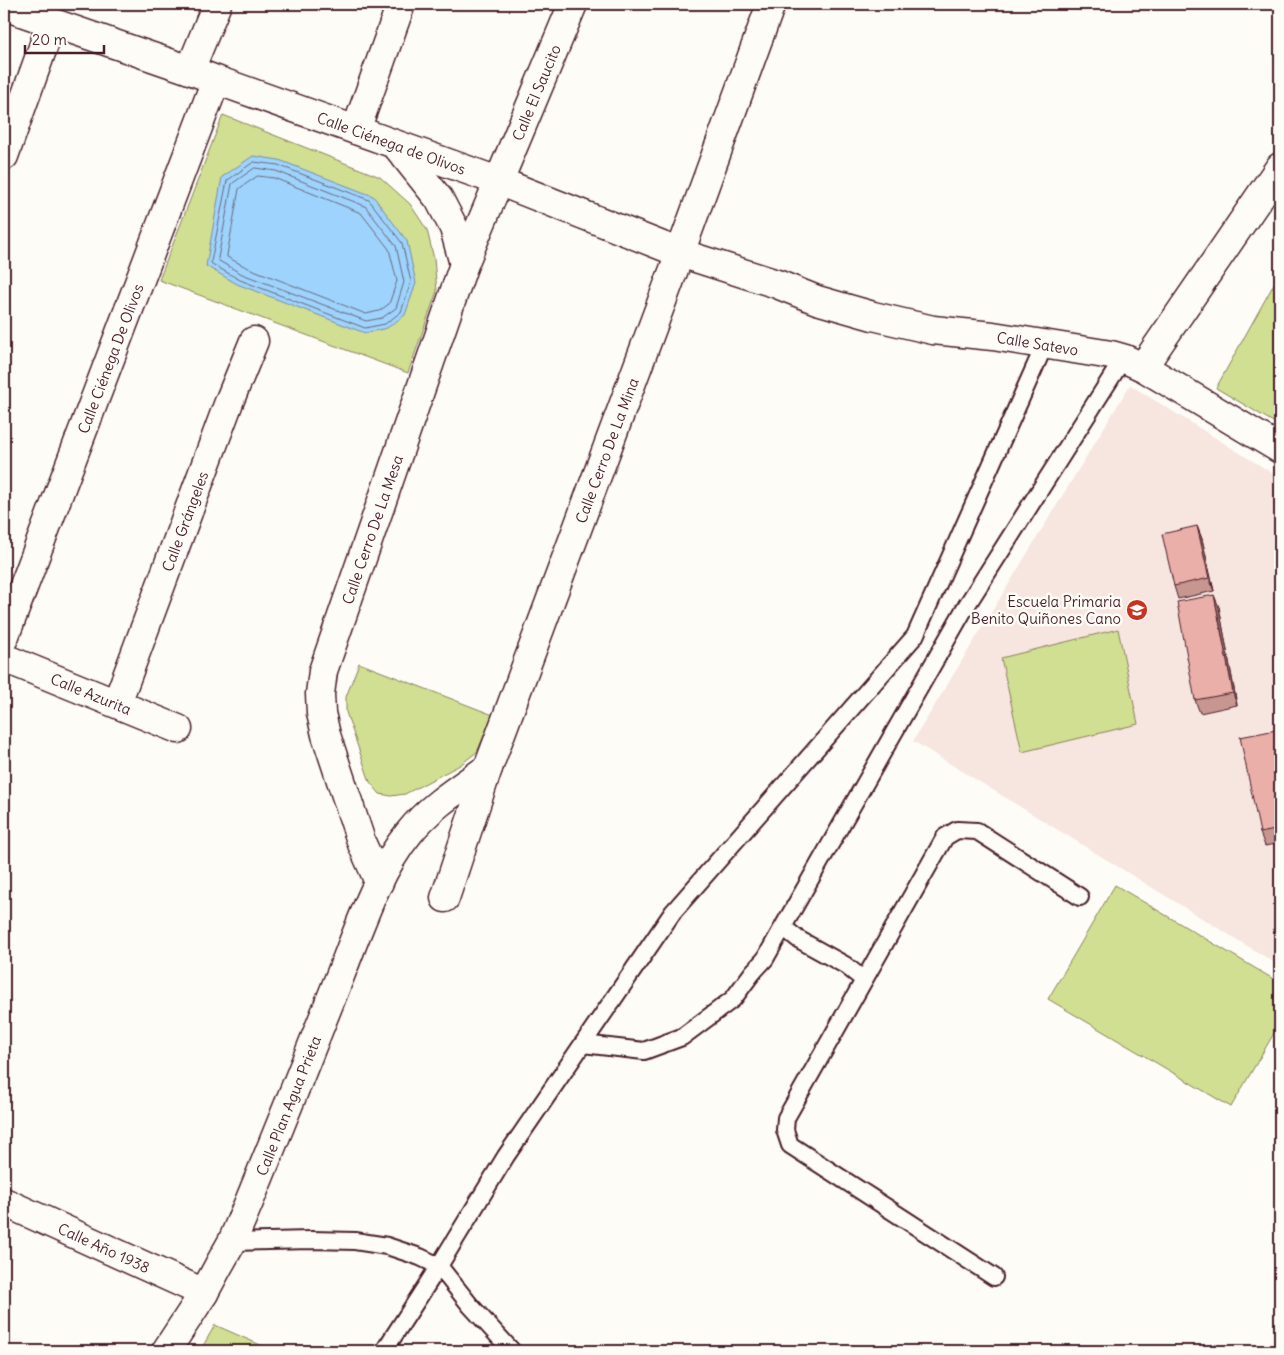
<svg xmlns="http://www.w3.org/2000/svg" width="1284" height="1355" font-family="Delius,sans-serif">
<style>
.built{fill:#f7e5df}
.green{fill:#d0df92;stroke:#8d7f5e}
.water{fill:#9dd3fc;stroke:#7c8ba8}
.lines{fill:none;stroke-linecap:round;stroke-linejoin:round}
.shore{stroke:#6b677f;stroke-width:1}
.lane-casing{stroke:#4a1f2b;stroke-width:20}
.street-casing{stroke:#4a1f2b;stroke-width:31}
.lane{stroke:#fdfcf7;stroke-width:16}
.street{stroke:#fdfcf7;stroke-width:28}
.wall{fill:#c89690;stroke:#4a1f2b}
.shaded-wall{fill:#a37a76;stroke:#4a1f2b}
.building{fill:#e9afa8;stroke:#4a1f2b}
.labels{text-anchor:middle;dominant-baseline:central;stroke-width:5;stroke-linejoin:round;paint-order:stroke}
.street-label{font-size:15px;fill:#4a1f2b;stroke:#fdfcf7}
.poi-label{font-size:15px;fill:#4a1f2b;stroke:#fdfcf7;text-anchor:end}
</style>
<rect width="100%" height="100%" fill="#fdfcf7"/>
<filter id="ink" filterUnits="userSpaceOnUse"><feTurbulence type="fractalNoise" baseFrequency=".02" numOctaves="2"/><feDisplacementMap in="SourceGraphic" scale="10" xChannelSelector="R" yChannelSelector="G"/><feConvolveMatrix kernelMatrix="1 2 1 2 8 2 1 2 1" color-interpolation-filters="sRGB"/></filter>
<g filter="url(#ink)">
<path class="built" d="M 1130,385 L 1280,478 L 1280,966 L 913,741 Z"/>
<path class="green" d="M 223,115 L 380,177 L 410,204 L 427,230 L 434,259 L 437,291 L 408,373 L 159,280 Z
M 1280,273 L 1280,426 L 1216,388 Z
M 1118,629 L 1138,724 L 1022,752 L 1001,658 Z
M 359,663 L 493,715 L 477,752 L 460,765 L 405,794 L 391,796 L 380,794 L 370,782 L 346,712 L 346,697 Z
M 1115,885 L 1280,983 L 1280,1023 L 1231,1107 L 1048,999 Z
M 215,1325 L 274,1351 L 200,1351 Z"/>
<path class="water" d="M 253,156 L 279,160 L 373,196 L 407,241 L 416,283 L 405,315 L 387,328 L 365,333 L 237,284 L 206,266 L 222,177 Z"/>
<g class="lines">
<path class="shore" d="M 254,162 L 278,165 L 369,200 L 402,243 L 411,282 L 401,312 L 385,324 L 365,328 L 240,280 L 212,264 L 211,262 L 227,181 Z
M 255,168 L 276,171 L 365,206 L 396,246 L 404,282 L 396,308 L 382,318 L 366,321 L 242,274 L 219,261 L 218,258 L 232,184 Z
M 258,176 L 274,178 L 361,213 L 389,249 L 397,281 L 389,304 L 379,311 L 366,314 L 246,267 L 227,257 L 227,255 L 239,189 Z"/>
<g class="lane-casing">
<path id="lane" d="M 783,927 L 965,608 L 1123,359
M 583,1044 L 644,1051 L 682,1037 L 733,999 L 753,972 L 765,959 L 783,927 L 798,939 L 845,965 L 864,980
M 232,1242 L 311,1240 L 355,1241 L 387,1246 L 420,1257 L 439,1266 L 470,1305 L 512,1351
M 994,1277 L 790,1145 L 785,1130 L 786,1118 L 945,837 L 957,830 L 977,831 L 1080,897
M 384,1351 L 439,1266 L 506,1156 L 673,912 L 915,636 L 1045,344"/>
</g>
<g class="street-casing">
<g id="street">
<path id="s1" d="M 4,6 L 190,70 L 216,80 L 498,181 L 680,253 L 777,284 L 817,300 L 873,316 L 933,330 L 993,336 L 1111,355 L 1125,359 L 1143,367 L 1280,449"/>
<path d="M 190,70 L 217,4"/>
<path d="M 356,130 L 401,4"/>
<path d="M 396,145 L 439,199 L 454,228 L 464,264"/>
<path d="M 4,156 L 52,22"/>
<path d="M 1143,367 L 1280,167"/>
<path id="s2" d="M 4,638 L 216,80"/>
<path id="s3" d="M 4,658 L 178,729"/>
<path id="s4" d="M 117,703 L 229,402 L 254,341"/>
<path id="s5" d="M 379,882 L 362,844 L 326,735 L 321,713 L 320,694 L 323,671 L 464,264 L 573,4"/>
<path id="s6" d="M 445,898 L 488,768 L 680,253 L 771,4"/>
<path id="s7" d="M 4,1202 L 204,1293"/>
<path id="s8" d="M 166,1351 L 204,1293 L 219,1265 L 232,1242 L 249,1202 C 280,1127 310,1051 340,976 C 358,931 378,870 409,833 C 430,806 461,787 488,768"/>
</g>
</g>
<use href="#lane" class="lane"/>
<use href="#street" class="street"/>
</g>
<path class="wall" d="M 1197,526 L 1202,539 L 1214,591 L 1178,599 L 1174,586 Z
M 1219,607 L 1237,705 L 1200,713 L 1195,700 Z
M 1280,742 L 1280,843 L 1265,846 L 1260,833 Z"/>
<path class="shaded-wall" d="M 1197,526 L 1202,539 L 1214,591 L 1209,578 Z
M 1214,595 L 1219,607 L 1237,705 L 1233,693 Z
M 1276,730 L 1280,742 L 1280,751 Z"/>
<path class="building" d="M 1197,526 L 1209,578 L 1174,586 L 1162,534 Z
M 1214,595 L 1233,693 L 1195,700 L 1177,602 Z
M 1276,730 L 1280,751 L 1280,829 L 1260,833 L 1240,737 Z"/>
</g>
<defs>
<g id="school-disc" transform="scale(1.125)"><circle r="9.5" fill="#c8321e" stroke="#fdfcf7"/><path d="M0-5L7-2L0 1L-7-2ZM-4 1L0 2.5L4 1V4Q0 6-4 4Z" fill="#fff"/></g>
</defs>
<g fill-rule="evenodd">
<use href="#school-disc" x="1137" y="610"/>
</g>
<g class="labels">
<g class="street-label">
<text stroke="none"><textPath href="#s5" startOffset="838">Calle El Saucito</textPath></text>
<text stroke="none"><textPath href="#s1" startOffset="411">Calle Ciénega de Olivos</textPath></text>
<text stroke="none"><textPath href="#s1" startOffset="1090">Calle Satevo</textPath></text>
<text stroke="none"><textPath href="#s2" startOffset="299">Calle Ciénega De Olivos</textPath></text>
<text stroke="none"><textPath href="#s6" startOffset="476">Calle Cerro De La Mina</textPath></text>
<text stroke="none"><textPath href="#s4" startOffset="194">Calle Grángeles</textPath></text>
<text stroke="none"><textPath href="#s5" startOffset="371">Calle Cerro De La Mesa</textPath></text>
<text stroke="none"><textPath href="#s3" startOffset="94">Calle Azurita</textPath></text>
<text stroke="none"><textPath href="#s8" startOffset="275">Calle Plan Agua Prieta</textPath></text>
<text stroke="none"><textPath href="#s7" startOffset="110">Calle Año 1938</textPath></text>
</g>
<g class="poi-label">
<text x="1121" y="601">Escuela Primaria<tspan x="1121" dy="17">Benito Quiñones Cano</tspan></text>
</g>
</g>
<rect width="1284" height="1355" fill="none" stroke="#fdfcf7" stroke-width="20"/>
<rect x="10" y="10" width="1264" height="1335" fill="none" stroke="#4a1f2b" stroke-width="2" filter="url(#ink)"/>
<path d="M25 45v8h79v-8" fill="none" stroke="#4a1f2b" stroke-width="2.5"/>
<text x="32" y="45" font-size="15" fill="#4a1f2b" stroke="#fdfcf7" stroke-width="4" paint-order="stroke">20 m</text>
</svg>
